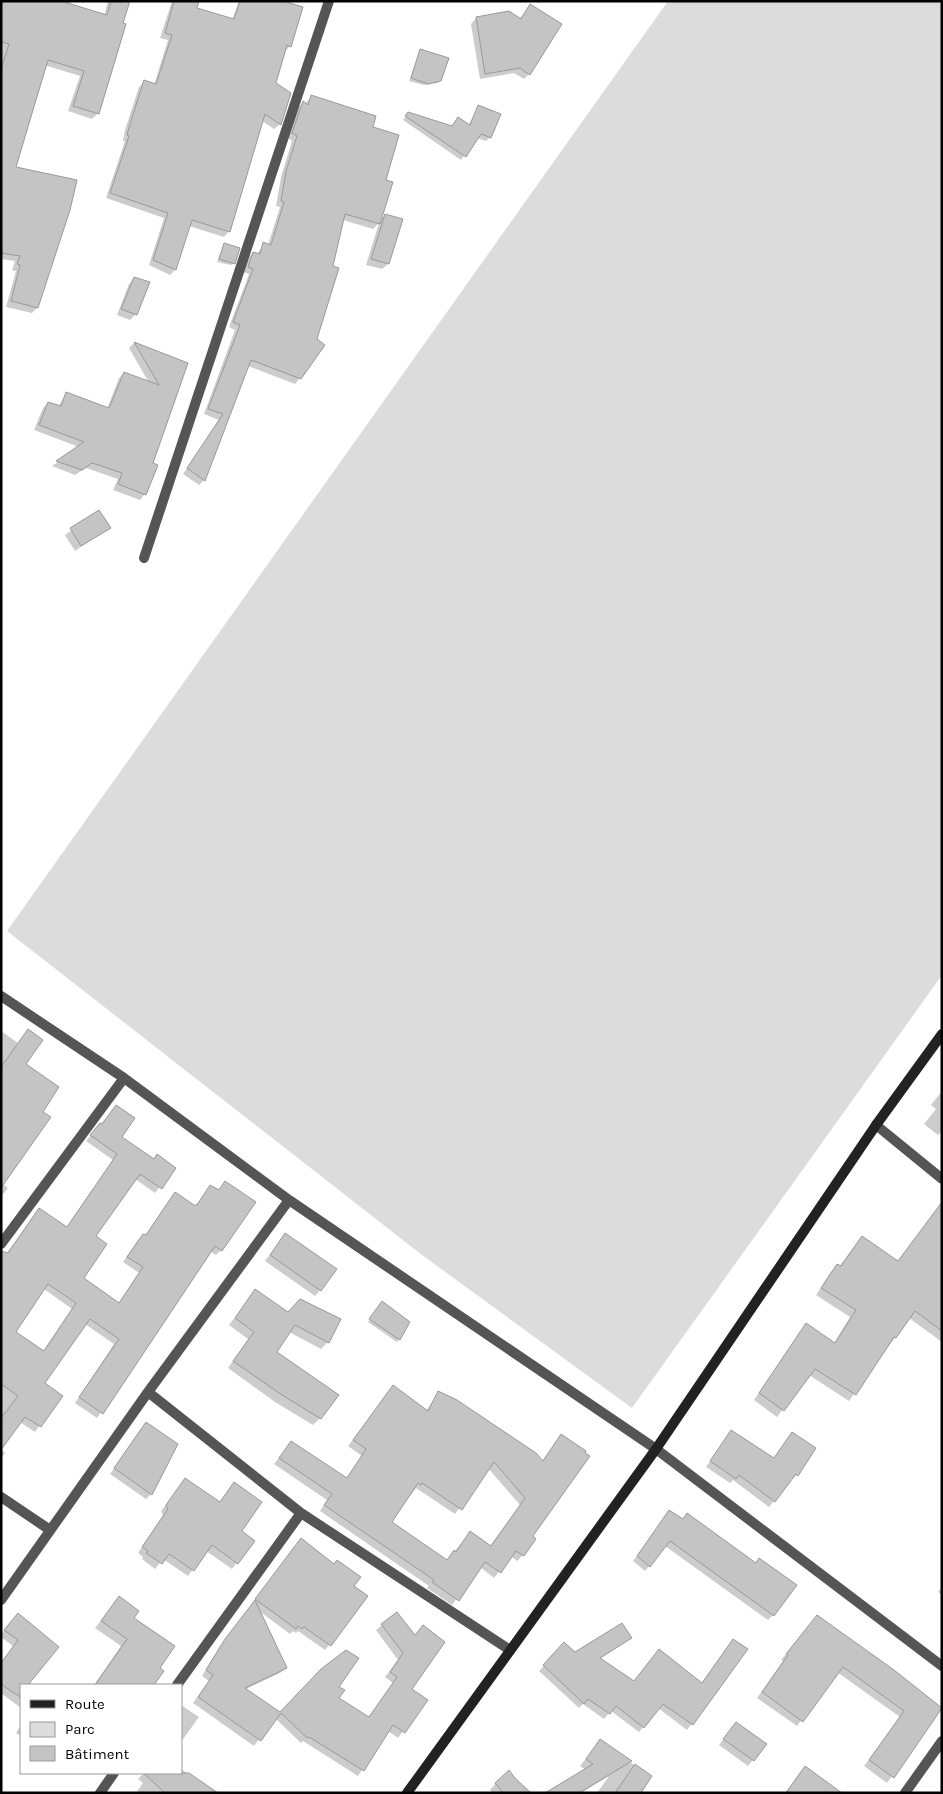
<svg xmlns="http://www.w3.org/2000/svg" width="943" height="1794" font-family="Karla,sans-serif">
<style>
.green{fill:#dcdcdc}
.shadow{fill:#0003;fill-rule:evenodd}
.building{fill:#c4c4c4;stroke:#999;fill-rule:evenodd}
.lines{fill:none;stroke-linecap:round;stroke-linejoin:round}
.street{stroke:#555;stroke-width:10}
.secondary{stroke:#222;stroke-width:10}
</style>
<rect width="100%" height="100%" fill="#fff"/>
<path class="green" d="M 668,1 L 942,1 L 942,975 L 632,1408 L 422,1255 L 7,931 Z"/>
<path class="shadow" d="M 1,1 L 44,70 L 14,168 L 37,308 L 32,313 L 6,307 L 16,271 L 12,270 L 15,261 L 1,259 Z
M 49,1 L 69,1 L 68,5 L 104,16 L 108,1 L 129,1 L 98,113 L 92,119 L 68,111 L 80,76 L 31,61 Z
M 172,1 L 198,1 L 196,9 L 232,20 L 239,1 L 250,1 L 290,46 L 284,52 L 274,83 L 290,94 L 280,124 L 274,129 L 262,121 L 229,231 L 224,237 L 189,226 L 175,270 L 170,275 L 149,265 L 164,218 L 106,198 L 125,141 L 123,141 L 125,130 L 139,87 L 144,82 L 154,85 L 168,40 L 160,38 Z
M 530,6 L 529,74 L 524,79 L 514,73 L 480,79 L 471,24 L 476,18 L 519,19 Z
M 420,51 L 440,81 L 437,83 L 424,85 L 409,81 Z
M 311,97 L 371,128 L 384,181 L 379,221 L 385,215 L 401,220 L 388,264 L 382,269 L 366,265 L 379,223 L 373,229 L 343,220 L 300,378 L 295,384 L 248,366 L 204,480 L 199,485 L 183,474 L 219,420 L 204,414 L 235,330 L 229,327 L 249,274 L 243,272 L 248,258 L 253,253 L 257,254 L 264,244 L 268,245 L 280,207 L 276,206 L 281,177 L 292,141 L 288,138 L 298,108 L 303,103 L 305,104 Z
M 479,106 L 499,114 L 489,138 L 486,141 L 477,138 L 461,160 L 403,120 L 408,113 L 451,127 L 468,126 Z
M 224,244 L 233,263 L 231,265 L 217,262 Z
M 134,278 L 136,314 L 130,320 L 117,315 L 129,284 Z
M 134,343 L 186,364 L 151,464 L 145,494 L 140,500 L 113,490 L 118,479 L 86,468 L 75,475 L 52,466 L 79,447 L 34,430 L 43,408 L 48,403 L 58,407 L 67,393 L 107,409 L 119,378 L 124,373 L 149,383 L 129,348 Z
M 99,511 L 109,527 L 75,551 L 65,535 Z
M 1,1031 L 18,1043 L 28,1031 L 25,1064 L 1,1179 Z
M 942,1091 L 942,1131 L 938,1135 L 924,1124 L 936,1109 L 931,1105 Z
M 116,1107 L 120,1138 L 153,1160 L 174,1168 L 155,1193 L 135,1179 L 95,1236 L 82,1278 L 118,1304 L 139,1273 L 123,1262 L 138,1240 L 145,1236 L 170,1199 L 195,1206 L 211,1186 L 218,1191 L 225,1183 L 221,1250 L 216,1255 L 210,1251 L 97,1418 L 75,1403 L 114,1344 L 85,1324 L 43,1383 L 61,1396 L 35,1432 L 20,1422 L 1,1448 L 1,1261 L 39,1209 L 66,1228 L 113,1160 L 86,1141 ZM 44,1289 L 72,1309 L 43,1351 L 15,1332 Z
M 1,1183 L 8,1188 L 1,1197 Z
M 937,1210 L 942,1213 L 942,1342 L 909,1318 L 849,1401 L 809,1375 L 777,1417 L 754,1400 L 806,1325 L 834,1343 L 850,1317 L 816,1295 L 831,1272 L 837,1265 L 839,1267 L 856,1244 L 862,1237 L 897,1262 Z
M 285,1235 L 320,1290 L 315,1296 L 265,1261 Z
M 255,1291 L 328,1342 L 321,1349 L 289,1332 L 275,1352 L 320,1418 L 313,1425 L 275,1402 L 228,1368 L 248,1339 L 229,1325 Z
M 380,1305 L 409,1323 L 397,1342 L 368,1322 Z
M 393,1387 L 426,1411 L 439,1392 L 542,1461 L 561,1435 L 583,1453 L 531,1536 L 535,1539 L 523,1555 L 517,1561 L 511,1556 L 494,1578 L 480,1567 L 452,1605 L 427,1588 L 429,1586 L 320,1511 L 327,1500 L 274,1464 L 291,1442 L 346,1478 L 362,1456 L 348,1446 ZM 488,1468 L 520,1505 L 490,1546 L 465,1539 L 446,1561 L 390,1522 L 416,1488 L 455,1514 Z
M 141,1429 L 151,1494 L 146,1499 L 110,1474 Z
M 731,1432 L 773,1459 L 792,1433 L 797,1475 L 791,1479 L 769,1507 L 733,1480 L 730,1483 L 706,1467 Z
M 1,1449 L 5,1453 L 1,1458 Z
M 185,1480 L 219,1503 L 234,1483 L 240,1532 L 253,1541 L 232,1569 L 206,1551 L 188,1576 L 163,1559 L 155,1569 L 142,1559 L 143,1557 L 138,1553 L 163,1515 L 161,1511 Z
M 670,1511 L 682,1520 L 687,1515 L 755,1564 L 759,1559 L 773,1615 L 768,1620 L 665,1546 L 645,1571 L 633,1561 Z
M 301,1540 L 366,1596 L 325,1650 L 298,1631 L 296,1633 L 293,1631 L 290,1634 L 258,1610 L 286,1668 L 280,1673 L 246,1689 L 280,1713 L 315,1676 L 338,1687 L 337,1699 L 368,1718 L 393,1683 L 385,1677 L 398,1660 L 376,1630 L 397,1613 L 411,1689 L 426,1700 L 398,1738 L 388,1731 L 358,1776 L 303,1741 L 301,1743 L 275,1718 L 254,1746 L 193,1703 L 209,1681 L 202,1676 L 220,1646 Z
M 942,1587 L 942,1595 L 938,1592 Z
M 119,1598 L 158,1668 L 163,1672 L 154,1685 L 94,1685 L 121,1646 L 95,1628 Z
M 18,1615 L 29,1682 L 33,1685 L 21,1685 L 21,1708 L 1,1693 L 1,1663 L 13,1646 L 1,1637 L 1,1634 Z
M 817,1616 L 941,1709 L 887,1783 L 864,1766 L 900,1717 L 837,1672 L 797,1726 L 757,1698 L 783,1661 L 781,1660 Z
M 630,1638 L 600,1659 L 633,1682 L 659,1650 L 701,1684 L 733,1640 L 746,1649 L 687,1730 L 658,1708 L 639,1732 L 611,1711 L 604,1719 L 583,1704 L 579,1708 L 539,1671 L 564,1644 L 575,1654 Z
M 181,1705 L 199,1717 L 181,1742 Z
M 736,1723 L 765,1744 L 748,1766 L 719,1745 Z
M 21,1725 L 21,1736 L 16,1733 Z
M 600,1741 L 650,1776 L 638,1793 L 597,1793 L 609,1776 L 581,1793 L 548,1793 L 586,1770 L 580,1766 Z
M 805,1768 L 824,1793 L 785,1793 L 799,1774 Z
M 181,1769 L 216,1793 L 136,1793 L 143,1783 L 138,1779 L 144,1773 L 181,1773 Z
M 496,1783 L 529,1793 L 492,1793 L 490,1790 Z"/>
<path class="building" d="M 1,1 L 61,1 L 107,15 L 111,1 L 130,1 L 123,23 L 126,24 L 99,114 L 73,106 L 84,71 L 48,60 L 33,110 L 16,167 L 77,180 L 70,210 L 38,308 L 11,301 L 20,265 L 17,264 L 20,256 L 1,253 L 1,69 L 9,44 L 1,42 Z
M 174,1 L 199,1 L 197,8 L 234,19 L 240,1 L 283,1 L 303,7 L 291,47 L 287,45 L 276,83 L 291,93 L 281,125 L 265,114 L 230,232 L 192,220 L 176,270 L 153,260 L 168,213 L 110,193 L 129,136 L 127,135 L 130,124 L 144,80 L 156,84 L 172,35 L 165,33 Z
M 530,4 L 562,24 L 530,75 L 520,68 L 485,74 L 476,17 L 509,11 L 521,19 Z
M 420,49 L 449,58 L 441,81 L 428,84 L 411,78 Z
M 311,95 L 376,116 L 373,127 L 399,135 L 386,180 L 393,182 L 380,224 L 345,214 L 333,266 L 339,268 L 317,339 L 325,345 L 301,379 L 251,360 L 205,481 L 187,468 L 223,414 L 208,409 L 240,325 L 233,322 L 253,269 L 248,267 L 253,252 L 260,254 L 263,242 L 271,245 L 284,202 L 281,201 L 286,171 L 297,136 L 292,133 L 303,101 L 308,105 Z
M 478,105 L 501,114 L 491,138 L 481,134 L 466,157 L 405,116 L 408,112 L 452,126 L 458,117 L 470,125 Z
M 385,214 L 403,219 L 389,264 L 371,259 Z
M 224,243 L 240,248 L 235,264 L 219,259 Z
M 134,277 L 150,282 L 137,315 L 121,309 Z
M 134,342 L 188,363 L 153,463 L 158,465 L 146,495 L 118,484 L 122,473 L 92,463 L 82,470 L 56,461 L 84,442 L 39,425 L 48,402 L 61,406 L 66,392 L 109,408 L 124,372 L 159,385 Z
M 99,510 L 111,528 L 81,546 L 70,528 Z
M 28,1029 L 43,1040 L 26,1064 L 59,1087 L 43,1112 L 51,1117 L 1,1188 L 1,1067 Z
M 116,1105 L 135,1118 L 122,1137 L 154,1159 L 157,1154 L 176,1168 L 162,1189 L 140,1174 L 96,1236 L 107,1244 L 84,1278 L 119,1303 L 143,1267 L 127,1257 L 143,1234 L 146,1235 L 175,1192 L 194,1205 L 197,1205 L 210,1185 L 219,1190 L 225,1181 L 256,1202 L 222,1251 L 215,1246 L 103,1414 L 79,1397 L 119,1339 L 90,1319 L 45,1383 L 63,1396 L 41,1427 L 25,1417 L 1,1450 L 1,1418 L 18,1396 L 1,1384 L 1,1251 L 8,1253 L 39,1208 L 67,1227 L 117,1154 L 90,1135 L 100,1123 L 102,1124 ZM 48,1284 L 76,1303 L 44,1351 L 16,1332 Z
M 942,1202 L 942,1331 L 915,1311 L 896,1338 L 894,1337 L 856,1395 L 815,1369 L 784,1411 L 759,1393 L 806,1323 L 835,1343 L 856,1310 L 821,1288 L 837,1264 L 841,1266 L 862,1236 L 898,1261 Z
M 285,1233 L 337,1269 L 321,1291 L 270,1255 Z
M 255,1289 L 288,1312 L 300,1299 L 341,1319 L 329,1343 L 295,1325 L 277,1352 L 339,1395 L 321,1419 L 282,1395 L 233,1361 L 254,1332 L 235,1318 Z
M 382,1301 L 410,1322 L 400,1340 L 369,1319 Z
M 393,1385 L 428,1411 L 438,1391 L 457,1400 L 536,1453 L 543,1461 L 561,1434 L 586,1451 L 585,1453 L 590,1456 L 533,1536 L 536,1539 L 524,1556 L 516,1551 L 501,1573 L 485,1562 L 459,1601 L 432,1582 L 434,1580 L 324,1505 L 332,1494 L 279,1458 L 291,1441 L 347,1478 L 366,1449 L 353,1440 ZM 494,1462 L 525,1498 L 491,1546 L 470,1531 L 456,1552 L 454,1550 L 447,1560 L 392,1522 L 418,1483 L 421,1485 L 422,1483 L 462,1510 Z
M 146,1422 L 178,1444 L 152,1495 L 114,1468 Z
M 731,1430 L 774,1458 L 792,1432 L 816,1448 L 798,1476 L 796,1474 L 775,1502 L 739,1475 L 736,1479 L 710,1461 Z
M 185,1478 L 220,1502 L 234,1482 L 262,1502 L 242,1531 L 255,1541 L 238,1564 L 212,1545 L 194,1571 L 169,1554 L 162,1564 L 146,1553 L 148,1551 L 142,1547 L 168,1509 L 166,1505 Z
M 669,1510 L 683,1519 L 687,1513 L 756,1563 L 759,1558 L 797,1585 L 774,1616 L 670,1541 L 650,1567 L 637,1556 Z
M 301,1538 L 334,1564 L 337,1560 L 361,1577 L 354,1586 L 368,1596 L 331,1646 L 304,1627 L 302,1629 L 298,1626 L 296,1629 L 255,1599 Z
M 119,1596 L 139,1611 L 134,1618 L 175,1646 L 160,1668 L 164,1671 L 154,1685 L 95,1685 L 127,1639 L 101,1621 Z
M 255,1600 L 287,1668 L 245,1688 L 280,1712 L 321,1669 L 346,1650 L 359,1658 L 339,1687 L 345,1690 L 339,1698 L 369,1717 L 397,1677 L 390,1672 L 403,1653 L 381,1624 L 397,1612 L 415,1635 L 423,1625 L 445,1642 L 412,1689 L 428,1700 L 405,1733 L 393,1725 L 364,1771 L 309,1737 L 307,1738 L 281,1713 L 261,1741 L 198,1697 L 213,1675 L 206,1670 L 225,1639 Z
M 18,1613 L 59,1647 L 28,1685 L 21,1685 L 20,1697 L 1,1684 L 1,1663 L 18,1640 L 4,1630 Z
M 817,1615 L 894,1670 L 942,1708 L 894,1778 L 869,1760 L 904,1711 L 843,1667 L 803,1722 L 762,1692 L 788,1655 L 786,1654 Z
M 622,1623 L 632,1638 L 600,1658 L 634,1681 L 659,1649 L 702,1683 L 733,1639 L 748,1649 L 693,1725 L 663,1704 L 644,1728 L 616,1706 L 610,1714 L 588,1699 L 584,1704 L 543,1665 L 564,1642 L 575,1652 Z
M 736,1722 L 767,1744 L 754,1761 L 723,1739 Z
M 600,1739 L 632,1761 L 579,1793 L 545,1793 L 593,1764 L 586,1759 Z
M 635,1764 L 652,1776 L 641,1793 L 615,1793 Z
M 805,1766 L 842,1793 L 786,1793 Z
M 509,1770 L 515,1778 L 531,1793 L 503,1793 L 495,1783 Z
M 143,1773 L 189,1773 L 218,1793 L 165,1793 Z"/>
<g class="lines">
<path class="street" d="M 144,558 L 329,1
M 1,996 L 124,1078 L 289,1200 L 656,1449 L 942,1666
M 876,1125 L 942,1179
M 1,1244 L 124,1078
M 148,1392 L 301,1513 L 510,1650
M 1,1497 L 50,1530
M 1,1600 L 148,1392 L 289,1200
M 177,1685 L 301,1513
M 100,1793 L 114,1773
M 905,1793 L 942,1741"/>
<path class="secondary" d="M 407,1793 L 656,1449 L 876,1125 L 942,1034"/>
</g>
<rect width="943" height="1794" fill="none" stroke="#000000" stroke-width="5"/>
<rect x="20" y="1684" width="162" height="90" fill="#ffffff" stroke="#999999"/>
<rect x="30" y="1700" width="25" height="8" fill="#222222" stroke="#999999"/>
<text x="65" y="1709" font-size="15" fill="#000000">Route</text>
<rect x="30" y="1722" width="25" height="15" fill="#dcdcdc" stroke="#999999"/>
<text x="65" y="1734" font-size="15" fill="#000000">Parc</text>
<rect x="30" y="1746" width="25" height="15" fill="#c4c4c4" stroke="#999999"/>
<text x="65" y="1759" font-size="15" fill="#000000">Bâtiment</text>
</svg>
